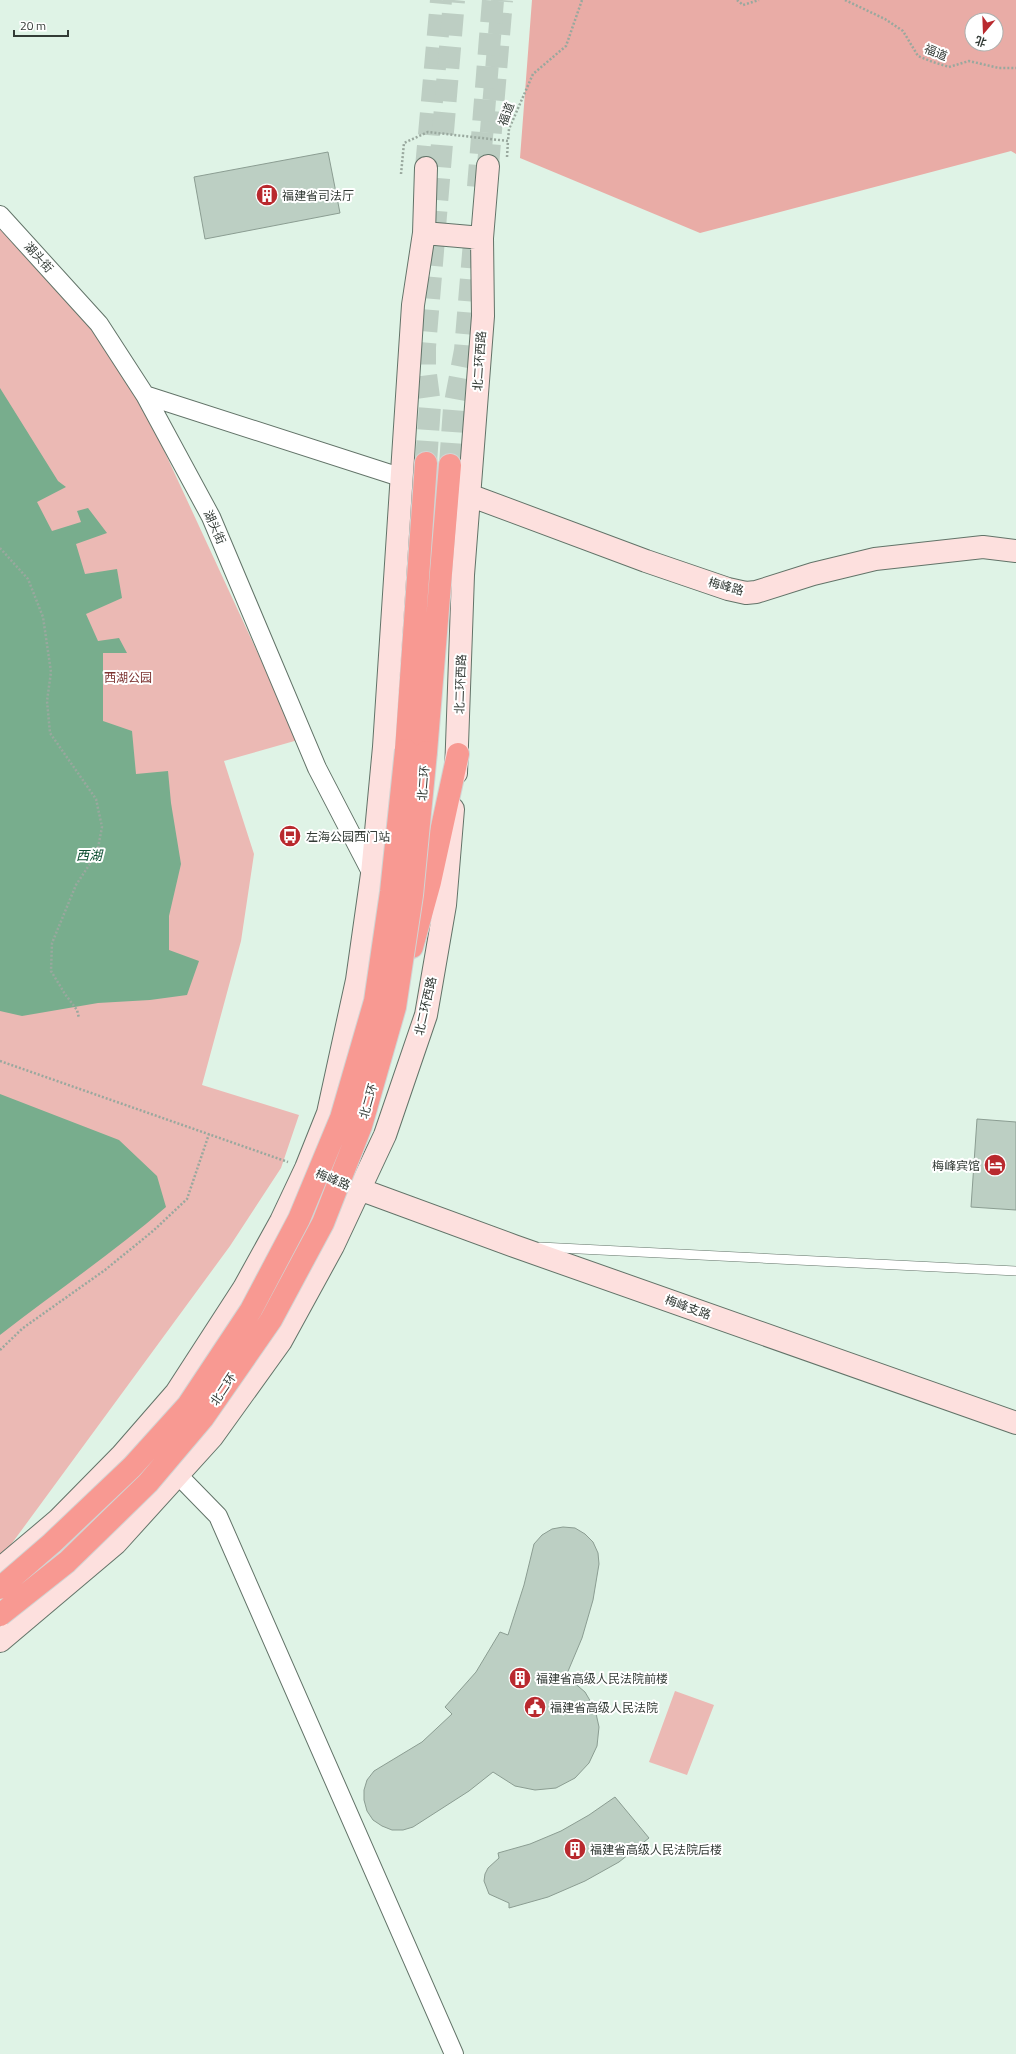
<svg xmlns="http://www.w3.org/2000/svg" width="1016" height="2054" font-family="'Titillium Web','Noto Sans SC',sans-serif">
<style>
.green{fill:#ebb9b4}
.forest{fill:#e9aca6;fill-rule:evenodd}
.water{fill:#78ad8d}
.building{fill:#bccfc3;stroke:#8b9d92}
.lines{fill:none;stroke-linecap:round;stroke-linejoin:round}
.secondary-tunnel{stroke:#bdcec3;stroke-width:22;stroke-dasharray:22 11;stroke-linecap:butt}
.highway-tunnel{stroke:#bdcec3;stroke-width:22;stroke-dasharray:22 11;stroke-linecap:butt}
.lane-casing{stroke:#627368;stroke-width:10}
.street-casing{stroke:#627368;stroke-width:20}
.secondary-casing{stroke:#627368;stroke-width:24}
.highway-casing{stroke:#d2d4d3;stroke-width:24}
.path{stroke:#99a89e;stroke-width:2.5;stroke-dasharray:2 2;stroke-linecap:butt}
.lane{stroke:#fff;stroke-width:9}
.street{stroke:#fff;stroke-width:18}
.secondary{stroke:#fde0de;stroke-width:22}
.highway{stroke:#f89992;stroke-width:22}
.highway-bridge-casing{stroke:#d2d4d3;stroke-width:24;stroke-linecap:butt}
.path-bridge{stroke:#99a89e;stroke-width:2.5;stroke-dasharray:2 2;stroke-linecap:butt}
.highway-bridge{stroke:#f89992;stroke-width:22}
.labels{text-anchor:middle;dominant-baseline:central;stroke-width:4;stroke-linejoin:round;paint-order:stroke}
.street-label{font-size:12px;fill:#333b36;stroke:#fff}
.poi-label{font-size:12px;fill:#333b36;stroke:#fff;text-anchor:start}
.park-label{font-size:12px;fill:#7d3331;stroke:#fff}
.water-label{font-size:13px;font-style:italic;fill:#094c2e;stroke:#fff}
</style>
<rect width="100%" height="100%" fill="#dff3e6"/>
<path class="green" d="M 0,213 L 99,334 L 143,405 L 298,740 L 224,761 L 254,854 L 241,941 L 202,1085 L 299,1115 L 281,1168 L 230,1246 L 7,1550 L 0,1555 Z
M 675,1691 L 714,1705 L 687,1775 L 649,1762 Z"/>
<path class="forest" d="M 532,0 L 1016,0 L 1016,154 L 1011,151 L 700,233 L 520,158 ZM 972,20 L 996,20 L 996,44 L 972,44 Z"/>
<path class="water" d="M 0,388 L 58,481 L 66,487 L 37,502 L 52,531 L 81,522 L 77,511 L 88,508 L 107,533 L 76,544 L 85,574 L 117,569 L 122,598 L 86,614 L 98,641 L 119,638 L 127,653 L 103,653 L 103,721 L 132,731 L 136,774 L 168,771 L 171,803 L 181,864 L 169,916 L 169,950 L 199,961 L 187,995 L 150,1000 L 98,1003 L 22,1016 L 0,1011 Z
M 0,1094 L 119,1140 L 157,1176 L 166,1207 C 113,1253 55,1292 0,1335 Z"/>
<path class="building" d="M 328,152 L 340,213 L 205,239 L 194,177 Z
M 977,1119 L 1016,1122 L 1016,1210 L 971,1207 Z
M 563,1527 L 575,1528 L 585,1534 L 593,1542 L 598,1553 L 599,1564 L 593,1600 L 582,1638 L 566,1676 L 585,1692 L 595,1709 L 599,1727 L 597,1746 L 589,1763 L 575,1778 L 556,1788 L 535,1790 L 515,1786 L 493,1772 L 469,1791 L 413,1827 L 403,1830 L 392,1830 L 382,1826 L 373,1820 L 367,1811 L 364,1800 L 364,1790 L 367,1780 L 374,1771 L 422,1742 L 452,1714 L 445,1707 L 476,1672 L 500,1632 L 508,1635 L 524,1585 L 534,1544 L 542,1535 L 552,1529 Z
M 615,1797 L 649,1838 L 619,1862 L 585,1881 L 548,1897 L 509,1908 L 509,1903 L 489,1894 L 484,1881 L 485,1874 L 488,1868 L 499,1858 L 498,1853 L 530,1844 L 561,1831 L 589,1815 Z"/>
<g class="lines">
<path class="secondary-tunnel" d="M 488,166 L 502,0
M 426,168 L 441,0"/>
<path class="highway-tunnel" d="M 478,187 L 493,0
M 426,463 L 430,405 L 425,367 L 425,347 L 454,0
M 450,465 L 454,408 L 465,350 L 474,242"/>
<g class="lane-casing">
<path id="lane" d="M 540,1247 L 1016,1271"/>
</g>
<g class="street-casing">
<path id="street" d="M 0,215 L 99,324 L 145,395 L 211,517 L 317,768 L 372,874
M 145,395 L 403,478
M 178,1475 L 218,1516 L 454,2054"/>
</g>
<g class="secondary-casing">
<path id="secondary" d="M 424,233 L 482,238
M 469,495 L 646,561 L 728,589 L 746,593 L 756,592 L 813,574 L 875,559 L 983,547 L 1016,551
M 456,773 L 463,575 L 483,316 L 482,238 L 488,166
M 348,1185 L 514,1246 L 1016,1423
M 0,1569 L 58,1520 L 122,1455 L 176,1393 L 244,1288 L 281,1221 L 306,1168 L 328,1113 L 357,980 L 372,874 L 384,747 L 413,305 L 424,233 L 426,168
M 0,1641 L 116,1543 L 212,1437 L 281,1341 L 333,1246 L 385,1135 L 426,1015 L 445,905 L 453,809"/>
</g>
<g class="highway-casing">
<path id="highway" d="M 406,750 L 426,463
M 426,752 L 450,465
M 412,947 L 430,882 L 458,754"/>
</g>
<path class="path" d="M 737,0 L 743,5 L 759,0
M 845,0 L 885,19 L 903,31 L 918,56 L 933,62 L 949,67 L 969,61 L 999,68 L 1016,68
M 507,157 L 508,141
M 0,548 L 28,579 L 43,617 L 51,672 L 47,701 L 50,733 L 96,799 L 102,827 L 97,853 L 76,885 L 52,943 L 51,971 L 65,994 L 77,1010 L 79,1018
M 0,1061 L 288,1162
M 0,1350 L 23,1328 L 105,1270 L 153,1231 L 187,1199 L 209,1134"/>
<use href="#lane" class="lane"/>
<use href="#street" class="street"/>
<use href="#secondary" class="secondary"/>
<use href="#highway" class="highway"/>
<g class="highway-bridge-casing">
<path id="highway-bridge" d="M 0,1588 L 52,1543 L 132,1467 L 188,1405 L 251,1310 L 299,1219 L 341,1118 L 375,1001 L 391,892 L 406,750
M 0,1615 L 67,1562 L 148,1483 L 203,1418 L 271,1320 L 323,1223 L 361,1126 L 395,1007 L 412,895 L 426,752"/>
</g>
<path class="path-bridge" d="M 401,174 L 404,143 L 428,132 L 508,141 L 509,129 L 533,74 L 566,46 L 582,0"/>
<use href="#highway-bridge" class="highway-bridge"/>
</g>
<defs>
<g id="building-disc" transform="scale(1.15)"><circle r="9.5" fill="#b9292e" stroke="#fff"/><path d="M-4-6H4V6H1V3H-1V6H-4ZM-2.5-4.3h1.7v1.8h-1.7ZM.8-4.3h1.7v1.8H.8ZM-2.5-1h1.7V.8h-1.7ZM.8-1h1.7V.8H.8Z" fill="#fff"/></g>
<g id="bus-disc" transform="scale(1.15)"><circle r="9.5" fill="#b9292e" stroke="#fff"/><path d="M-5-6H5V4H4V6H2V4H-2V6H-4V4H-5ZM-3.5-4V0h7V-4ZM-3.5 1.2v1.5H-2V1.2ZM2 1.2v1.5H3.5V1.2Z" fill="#fff"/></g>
<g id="hotel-disc" transform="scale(1.15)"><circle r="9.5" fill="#b9292e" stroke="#fff"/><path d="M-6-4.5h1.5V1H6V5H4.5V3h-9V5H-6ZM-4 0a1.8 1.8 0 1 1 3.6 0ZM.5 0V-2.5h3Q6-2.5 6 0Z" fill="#fff"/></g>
<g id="civic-disc" transform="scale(1.15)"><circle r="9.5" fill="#b9292e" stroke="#fff"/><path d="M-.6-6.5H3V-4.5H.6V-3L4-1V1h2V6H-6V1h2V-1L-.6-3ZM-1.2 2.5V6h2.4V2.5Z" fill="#fff"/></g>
</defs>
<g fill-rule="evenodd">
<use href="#building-disc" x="267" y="195"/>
<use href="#bus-disc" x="290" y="836"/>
<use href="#hotel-disc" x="995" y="1165"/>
<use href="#building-disc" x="520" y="1678"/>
<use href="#civic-disc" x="535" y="1707"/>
<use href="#building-disc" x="575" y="1849"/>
</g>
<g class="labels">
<g class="street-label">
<text transform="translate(936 52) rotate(22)">福道</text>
<text transform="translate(506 114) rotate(-70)">福道</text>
<text transform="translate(39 257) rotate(48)">湖头街</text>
<text transform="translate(479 361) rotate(-86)">北二环西路</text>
<text transform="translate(215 527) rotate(66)">湖头街</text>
<text transform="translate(726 586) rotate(15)">梅峰路</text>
<text transform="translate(460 684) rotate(-88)">北二环西路</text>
<text transform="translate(423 783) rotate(-85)">北二环</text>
<text transform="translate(425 1006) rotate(-77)">北二环西路</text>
<text transform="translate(368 1101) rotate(-74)">北二环</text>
<text transform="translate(333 1179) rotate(22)">梅峰路</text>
<text transform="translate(688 1307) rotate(20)">梅峰支路</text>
<text transform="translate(223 1389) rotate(-56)">北二环</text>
</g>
<g class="poi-label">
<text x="282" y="195">福建省司法厅</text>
<text x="306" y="836">左海公园西门站</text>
<text x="980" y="1165" text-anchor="end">梅峰宾馆</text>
<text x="536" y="1678">福建省高级人民法院前楼</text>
<text x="550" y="1707">福建省高级人民法院</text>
<text x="590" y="1849">福建省高级人民法院后楼</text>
</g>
<g class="park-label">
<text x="128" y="677">西湖公园</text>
</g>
<g class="water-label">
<text x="89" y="855">西湖</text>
</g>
</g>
<g transform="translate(984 32) rotate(199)"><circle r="19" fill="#ffffff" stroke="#adb1af"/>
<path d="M0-3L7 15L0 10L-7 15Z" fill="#b9292e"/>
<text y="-6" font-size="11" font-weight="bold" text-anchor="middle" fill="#333b36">北</text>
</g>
<path d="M14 30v6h54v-6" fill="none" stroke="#333b36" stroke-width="2"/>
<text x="20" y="30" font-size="12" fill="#333b36" stroke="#ffffff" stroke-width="3" paint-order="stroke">20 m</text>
</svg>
